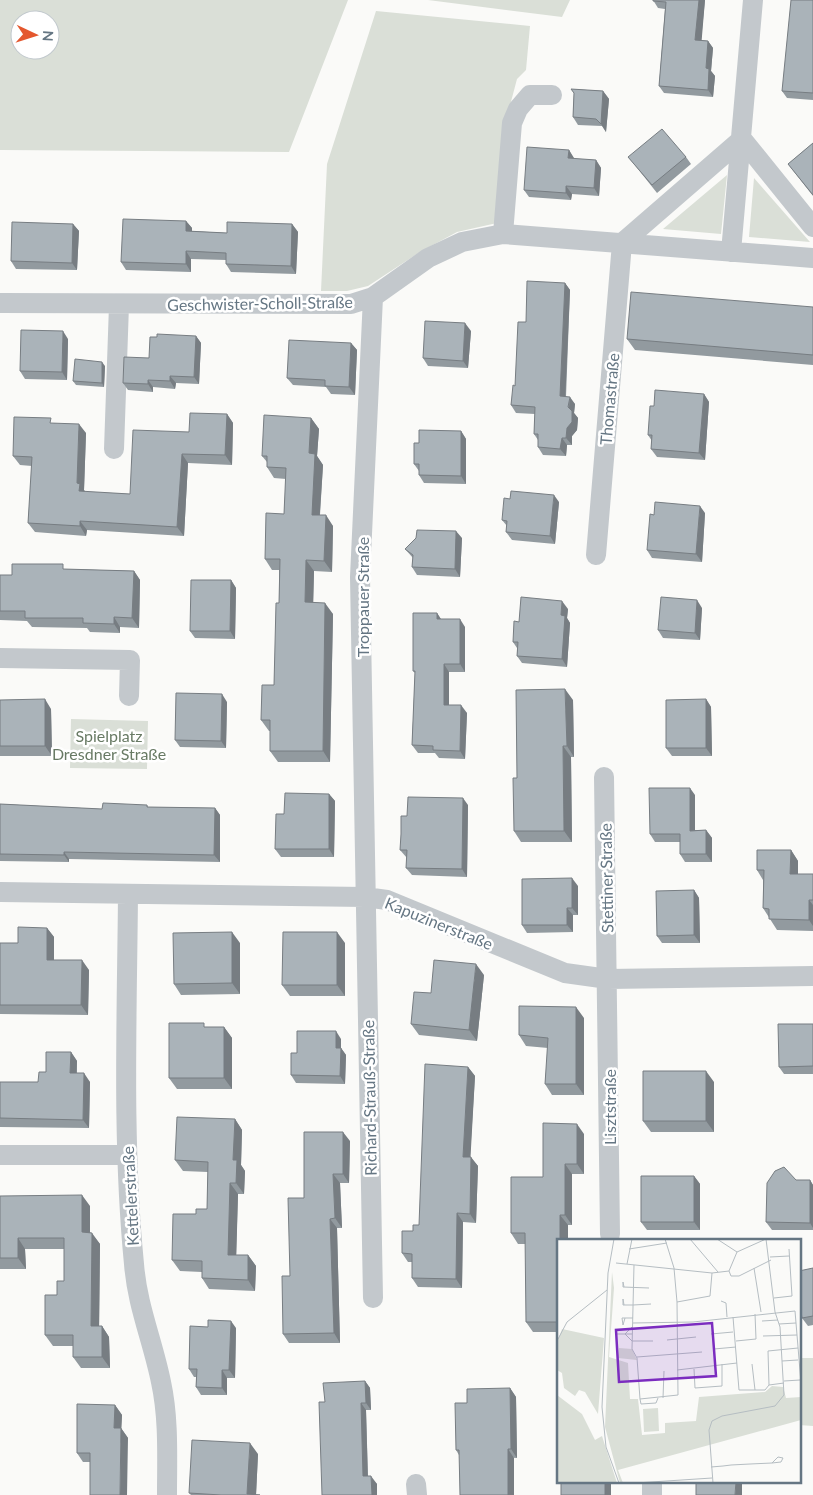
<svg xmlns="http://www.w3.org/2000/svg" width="813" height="1495" font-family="Lato,sans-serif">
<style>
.green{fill:#dadfd7;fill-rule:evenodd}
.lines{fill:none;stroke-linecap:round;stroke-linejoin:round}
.street{stroke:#c3c8cc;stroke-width:20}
.wall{fill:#929a9f}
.shaded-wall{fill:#777d82}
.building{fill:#aab3b9;stroke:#777d82}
.labels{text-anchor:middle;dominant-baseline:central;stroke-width:5;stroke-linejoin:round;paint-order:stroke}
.street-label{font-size:16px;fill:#657683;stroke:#fff}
.park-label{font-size:16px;fill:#687a64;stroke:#fff}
.inset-road{fill:none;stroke:#b5bdc2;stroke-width:1}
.view{fill:#7b2cbf;fill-opacity:0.15;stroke:#7b2cbf;stroke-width:2.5}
.inset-edge{fill:none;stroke:#657683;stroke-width:2.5}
</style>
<rect width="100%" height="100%" fill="#fafaf8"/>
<path class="green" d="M 0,0 L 348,0 L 289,152 L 0,150 ZM 20,20 L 50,20 L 50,50 L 20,50 Z
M 428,0 L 570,0 L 562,17 Z
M 376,11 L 530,26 L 526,70 L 517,79 L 504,128 L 497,223 L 457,232 L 420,252 L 368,286 L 347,291 L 321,291 L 327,164 Z
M 727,175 L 721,234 L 663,229 Z
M 754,178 L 810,242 L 749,237 Z
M 71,719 L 148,721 L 147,769 L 70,768 Z
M 799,1358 L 813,1358 L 813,1426 L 799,1425 Z"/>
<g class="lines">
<path class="street" d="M 503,234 L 512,123 L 518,109 L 530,95 L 552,95
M 731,252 L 753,0
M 373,297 L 360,577 L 373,1298
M 0,303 L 351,304 L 373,297 L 428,258 L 462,242 L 503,234 L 813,258
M 114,449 L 119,305
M 596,555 L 622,243 L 742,139 L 813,227
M 0,658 L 130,660 L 129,696
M 604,777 L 610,1234
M 0,892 L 365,897 L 387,900 L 565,973 L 608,979 L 813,976
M 128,894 C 127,1017 122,1141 134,1264 C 137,1305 153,1342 161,1382 C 169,1419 167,1457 167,1495
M 0,1155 L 127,1155
M 652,1481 L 652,1495
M 416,1484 L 417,1495"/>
</g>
<path class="wall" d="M 653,0 L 705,0 L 701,40 L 708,41 L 713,48 L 711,71 L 715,76 L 713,97 L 664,93 L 659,86 L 665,9 L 658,8 Z
M 813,0 L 813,100 L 787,98 L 782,91 Z
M 571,89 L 603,91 L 609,99 L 606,132 L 602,126 L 578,125 L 573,117 L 574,93 Z
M 813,143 L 813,196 L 788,164 Z
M 569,150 L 574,159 L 596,160 L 601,168 L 599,196 L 572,194 L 571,200 L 529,197 L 524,190 Z
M 628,157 L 686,157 L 691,164 L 657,193 L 634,164 Z
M 186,221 L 192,228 L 192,231 L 227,233 L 292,224 L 298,232 L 296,274 L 231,272 L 226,264 L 226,260 L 191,259 L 191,272 L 126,270 L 121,262 Z
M 73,224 L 79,231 L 77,270 L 16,269 L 11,261 Z
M 565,283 L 570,290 L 566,397 L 575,404 L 574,413 L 578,418 L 577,430 L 572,436 L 572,445 L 567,445 L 566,456 L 543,455 L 538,447 L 538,440 L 534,434 L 535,414 L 516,413 L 511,405 L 515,386 L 526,322 Z
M 813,307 L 813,365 L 635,350 L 627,339 Z
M 471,331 L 468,368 L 428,366 L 423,358 Z
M 196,336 L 201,343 L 199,384 L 176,383 L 175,389 L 153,387 L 153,392 L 128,390 L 123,383 L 149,358 L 157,337 Z
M 68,339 L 67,380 L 25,379 L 20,371 Z
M 351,343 L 357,350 L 355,395 L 331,394 L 326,387 L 293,385 L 287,378 Z
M 105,366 L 104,387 L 76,385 L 73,381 Z
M 704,394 L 709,402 L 705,460 L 657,457 L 651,449 L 652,441 L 648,435 Z
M 227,414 L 233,423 L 232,465 L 188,463 L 184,536 L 87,530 L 86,536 L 35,532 L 28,523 L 32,466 L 20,465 L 13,456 L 54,423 L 86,433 L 84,490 L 85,492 L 130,494 L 189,432 Z
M 311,418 L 319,429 L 317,456 L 323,465 L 320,515 L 333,526 L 332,572 L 314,571 L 313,602 L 333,614 L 330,762 L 278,762 L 270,751 L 270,731 L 269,731 L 261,720 L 274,685 L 279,603 L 279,570 L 272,570 L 265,559 L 284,514 L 286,479 L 274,478 L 267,467 L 267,462 L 262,456 Z
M 461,431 L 466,439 L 466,484 L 424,483 L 419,475 L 419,471 L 414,464 L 419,443 Z
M 559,502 L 555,544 L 512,540 L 506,532 L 507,526 L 502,520 Z
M 705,513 L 702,562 L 652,558 L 647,550 Z
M 462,538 L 460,577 L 417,575 L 412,567 L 413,558 L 405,549 Z
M 67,569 L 134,571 L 140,580 L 139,628 L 120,627 L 120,633 L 90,632 L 87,628 L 32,627 L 27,621 L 0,620 L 0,575 L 12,575 Z
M 231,580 L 236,588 L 235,639 L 195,638 L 190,631 Z
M 702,608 L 700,640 L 663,638 L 658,630 Z
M 568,609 L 567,618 L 570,623 L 567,667 L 522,663 L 517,656 L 517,648 L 513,642 L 519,622 Z
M 437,613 L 441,619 L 465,627 L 465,672 L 449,672 L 449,705 L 467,713 L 465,759 L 439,758 L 435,753 L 418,753 L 412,745 L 415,673 L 413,671 Z
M 706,699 L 711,707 L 712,756 L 672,756 L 666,748 Z
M 0,700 L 51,709 L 52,756 L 0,756 Z
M 573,700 L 574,757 L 571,757 L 572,842 L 521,842 L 514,831 L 517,778 Z
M 227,702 L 226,748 L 180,747 L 175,740 Z
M 329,794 L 335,801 L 334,857 L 281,857 L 275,849 Z
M 695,795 L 695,830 L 706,830 L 712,838 L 712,862 L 685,862 L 680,854 L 680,842 L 655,842 L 650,834 Z
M 0,804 L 102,809 L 147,805 L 148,807 L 215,808 L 220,815 L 220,862 L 69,859 L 69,862 L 0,861 Z
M 468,805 L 467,877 L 412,875 L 406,868 L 407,858 L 400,850 L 407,816 Z
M 791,850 L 798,861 L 798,874 L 813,874 L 813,931 L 777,930 L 763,908 L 763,880 L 757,870 Z
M 578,886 L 578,915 L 573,915 L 573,932 L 527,933 L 522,925 Z
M 694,890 L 699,898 L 700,943 L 662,943 L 657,936 Z
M 47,928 L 54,937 L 54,960 L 89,970 L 88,1015 L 0,1014 L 0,943 L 18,943 Z
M 240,943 L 240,994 L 181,995 L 174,984 Z
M 345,943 L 345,996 L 290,996 L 282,985 Z
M 484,975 L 477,1041 L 419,1035 L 411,1024 Z
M 584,1018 L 584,1095 L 552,1095 L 545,1084 L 548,1048 L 526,1046 L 519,1035 Z
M 813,1024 L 813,1074 L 784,1074 L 779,1067 Z
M 224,1027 L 232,1038 L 232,1089 L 177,1089 L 169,1078 Z
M 341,1039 L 341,1048 L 346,1055 L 345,1084 L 296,1083 L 291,1075 L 297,1053 Z
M 71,1052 L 77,1061 L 77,1073 L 90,1082 L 89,1128 L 0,1127 L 0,1082 L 38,1082 L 46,1072 Z
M 468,1067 L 475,1076 L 470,1157 L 478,1166 L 476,1223 L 463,1222 L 462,1288 L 418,1287 L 412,1278 L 412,1262 L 408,1262 L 402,1253 L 413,1231 L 419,1225 Z
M 714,1082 L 714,1132 L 651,1132 L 643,1121 Z
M 235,1119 L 242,1130 L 241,1165 L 245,1171 L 244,1194 L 238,1194 L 236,1255 L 248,1255 L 256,1266 L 255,1291 L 209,1289 L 202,1278 L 202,1272 L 180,1271 L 172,1260 L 196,1214 L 207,1209 L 208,1172 L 183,1171 L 175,1160 Z
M 584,1134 L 584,1174 L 572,1174 L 572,1225 L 568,1225 L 558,1240 L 558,1332 L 533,1332 L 526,1322 L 526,1244 L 518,1244 L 511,1233 L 543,1177 Z
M 350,1141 L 349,1183 L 340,1183 L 342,1228 L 337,1228 L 340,1343 L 289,1343 L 283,1334 L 290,1276 L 304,1198 Z
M 694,1176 L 700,1184 L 700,1230 L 647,1230 L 641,1222 Z
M 796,1180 L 810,1180 L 813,1185 L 813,1230 L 772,1230 L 766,1222 Z
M 0,1196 L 90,1206 L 90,1232 L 100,1244 L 99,1326 L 102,1326 L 109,1337 L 110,1368 L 81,1368 L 73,1357 L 73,1346 L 53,1346 L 45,1335 L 57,1295 L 64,1281 L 64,1249 L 25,1249 L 26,1269 L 0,1269 Z
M 813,1268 L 813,1325 L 808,1326 L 802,1318 Z
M 236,1328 L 235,1378 L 227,1378 L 227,1395 L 201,1395 L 196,1387 L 196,1377 L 194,1377 L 189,1369 Z
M 365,1381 L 370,1388 L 371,1410 L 366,1410 L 368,1476 L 377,1484 L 377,1495 L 322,1495 L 325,1402 Z
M 510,1388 L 516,1397 L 517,1458 L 459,1455 L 456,1450 L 467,1403 Z
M 115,1405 L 122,1415 L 121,1428 L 128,1438 L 90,1462 L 83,1462 L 77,1453 Z
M 258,1454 L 256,1495 L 260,1495 L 191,1495 L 189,1493 Z"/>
<path class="shaded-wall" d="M 699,0 L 705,0 L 701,48 L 695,40 Z
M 708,41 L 713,48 L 711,71 L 715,76 L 713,97 L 708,90 L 706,68 Z
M 603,91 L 609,99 L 606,132 L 601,124 Z
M 569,150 L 574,158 L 574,166 L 568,158 Z
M 596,160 L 601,168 L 599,196 L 594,188 Z
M 566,186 L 572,194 L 571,200 L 566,193 Z
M 186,221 L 192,228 L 192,238 L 186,231 Z
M 73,224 L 79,231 L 77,270 L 72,263 Z
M 292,224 L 298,232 L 296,274 L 291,266 Z
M 186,251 L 191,259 L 191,272 L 186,264 Z
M 565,283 L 570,290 L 565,404 L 560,396 Z
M 465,323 L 471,331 L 468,368 L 463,361 Z
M 63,331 L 68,339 L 67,380 L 62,372 Z
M 196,336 L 201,343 L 199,384 L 194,377 Z
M 351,343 L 357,350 L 355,395 L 349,387 Z
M 102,362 L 105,366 L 104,387 L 102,383 Z
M 170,376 L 176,383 L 175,389 L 170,381 Z
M 148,380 L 153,387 L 153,392 L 148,384 Z
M 704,394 L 709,402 L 705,460 L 699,453 Z
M 570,397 L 575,404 L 574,413 L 578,418 L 577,430 L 572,436 L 572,445 L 566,438 Z
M 227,414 L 233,423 L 232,465 L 225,455 Z
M 311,418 L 319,429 L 317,456 L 323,465 L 319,526 L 312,515 L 309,453 Z
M 79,424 L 86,433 L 84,490 L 86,493 L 79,491 L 77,483 Z
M 461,431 L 466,439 L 466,484 L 461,476 Z
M 562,438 L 567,445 L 566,456 L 560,449 Z
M 182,454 L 188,463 L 184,536 L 177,527 Z
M 554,495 L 559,502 L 555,544 L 550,536 Z
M 700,506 L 705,513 L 702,562 L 696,554 Z
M 326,515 L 333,526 L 332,572 L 324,561 Z
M 80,521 L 87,530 L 86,536 L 80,526 Z
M 456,531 L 462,538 L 460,577 L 455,569 Z
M 306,560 L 314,571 L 313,613 L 305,602 Z
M 134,571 L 140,580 L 139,628 L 132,618 Z
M 231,580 L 236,588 L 235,639 L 230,631 Z
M 697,600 L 702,608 L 700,640 L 695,633 Z
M 562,601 L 568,609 L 567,618 L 570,623 L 567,667 L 562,659 L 561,615 Z
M 325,603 L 333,614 L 330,762 L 323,751 Z
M 437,613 L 442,621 L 437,619 Z
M 114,617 L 120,627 L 120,633 L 114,624 Z
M 460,619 L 465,627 L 465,672 L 460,664 Z
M 444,664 L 449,672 L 449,712 L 444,705 Z
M 565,689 L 573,700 L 574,757 L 567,746 Z
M 222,694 L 227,702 L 226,748 L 221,741 Z
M 45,699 L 51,709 L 52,756 L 45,746 Z
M 706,699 L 711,707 L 712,756 L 706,748 Z
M 461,705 L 467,713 L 465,759 L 460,751 Z
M 563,746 L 571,757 L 572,842 L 564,831 Z
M 690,788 L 695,795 L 695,838 L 690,831 Z
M 329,794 L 335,801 L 334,857 L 329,849 Z
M 463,798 L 468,805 L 467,877 L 462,869 Z
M 215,808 L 220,815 L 220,862 L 214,855 Z
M 706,830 L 712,838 L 712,862 L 706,854 Z
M 791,850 L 798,861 L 798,885 L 790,874 Z
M 64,852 L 69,859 L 69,862 L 64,855 Z
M 572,878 L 578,886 L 578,915 L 572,908 Z
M 694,890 L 699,898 L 700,943 L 694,935 Z
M 809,900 L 813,905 L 813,926 L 809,920 Z
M 567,908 L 573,915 L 573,932 L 567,925 Z
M 47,928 L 54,937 L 54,969 L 47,960 Z
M 232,932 L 240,943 L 240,994 L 232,983 Z
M 337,932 L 345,943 L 345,996 L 337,985 Z
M 82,960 L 89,970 L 88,1015 L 81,1005 Z
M 476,964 L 484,975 L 477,1041 L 469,1030 Z
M 576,1007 L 584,1018 L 584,1095 L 576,1084 Z
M 224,1027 L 232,1038 L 232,1089 L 224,1078 Z
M 336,1031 L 341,1039 L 341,1048 L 346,1055 L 345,1084 L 340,1076 L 336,1048 Z
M 71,1052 L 77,1061 L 76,1082 L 70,1073 Z
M 468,1067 L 475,1076 L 470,1166 L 463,1157 Z
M 706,1071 L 714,1082 L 714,1132 L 706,1121 Z
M 84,1073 L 90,1082 L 89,1128 L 83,1120 Z
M 235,1119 L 242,1130 L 241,1165 L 245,1171 L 244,1194 L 236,1183 L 233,1160 Z
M 577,1124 L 584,1134 L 584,1174 L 577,1164 Z
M 343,1132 L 350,1141 L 349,1183 L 343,1174 Z
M 471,1157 L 478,1166 L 476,1223 L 470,1214 Z
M 565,1164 L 572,1174 L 572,1225 L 565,1215 Z
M 333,1174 L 340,1183 L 342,1228 L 335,1218 Z
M 694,1176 L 700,1184 L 700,1230 L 694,1222 Z
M 810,1180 L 813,1185 L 813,1228 L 810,1223 Z
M 230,1183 L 238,1194 L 236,1266 L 228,1255 Z
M 82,1195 L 90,1206 L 90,1243 L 82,1232 Z
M 457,1213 L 463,1222 L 462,1288 L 456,1279 Z
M 560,1215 L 568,1225 L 568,1240 L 560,1240 Z
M 330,1219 L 337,1228 L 340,1343 L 334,1333 Z
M 92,1233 L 100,1244 L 99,1337 L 91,1326 Z
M 18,1238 L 25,1249 L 26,1269 L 18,1258 Z
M 248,1255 L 256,1266 L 255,1291 L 248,1280 Z
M 231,1321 L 236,1328 L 235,1378 L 229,1370 Z
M 102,1326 L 109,1337 L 110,1368 L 102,1357 Z
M 222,1370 L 227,1378 L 227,1395 L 222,1388 Z
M 365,1381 L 370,1388 L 371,1410 L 366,1403 Z
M 510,1388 L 516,1397 L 517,1458 L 511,1449 Z
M 361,1403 L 366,1410 L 368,1484 L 363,1476 Z
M 115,1405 L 122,1415 L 121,1438 L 114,1428 Z
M 121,1428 L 128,1438 L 127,1495 L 120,1495 Z
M 250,1443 L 258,1454 L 256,1495 L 247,1494 Z
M 508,1449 L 514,1458 L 514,1495 L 508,1495 Z
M 371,1476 L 377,1484 L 377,1495 L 372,1495 Z
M 605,1481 L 610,1481 L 611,1483 L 611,1495 L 605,1495 Z
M 736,1481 L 742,1481 L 742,1495 L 735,1495 Z"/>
<path class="building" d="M 653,0 L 699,0 L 695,40 L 708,41 L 706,68 L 709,69 L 708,90 L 659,86 L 666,2 L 653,1 Z
M 791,0 L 813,0 L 813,93 L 782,91 Z
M 571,89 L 603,91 L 601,124 L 596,119 L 573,117 L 574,93 Z
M 662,129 L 686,157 L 652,185 L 628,157 Z
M 813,143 L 813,195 L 788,164 Z
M 527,147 L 569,150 L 568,158 L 596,160 L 594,188 L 566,186 L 566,193 L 524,190 Z
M 123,219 L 186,221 L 186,231 L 227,233 L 227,222 L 292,224 L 291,266 L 226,264 L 226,253 L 186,251 L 186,264 L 121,262 Z
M 12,222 L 73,224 L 72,263 L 11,261 Z
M 527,281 L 565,283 L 560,396 L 570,397 L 568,407 L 572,411 L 572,422 L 567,428 L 566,438 L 562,438 L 560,449 L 538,447 L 538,434 L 534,434 L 535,407 L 511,405 L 513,385 L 515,386 L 518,322 L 526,322 Z
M 631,292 L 813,307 L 813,355 L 627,339 Z
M 425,321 L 465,323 L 463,361 L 423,358 Z
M 21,330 L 63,331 L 62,372 L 20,371 Z
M 157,334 L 196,336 L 194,377 L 170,376 L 170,381 L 148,380 L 148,384 L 123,383 L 124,357 L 149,358 L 150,337 L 157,337 Z
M 289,340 L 351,343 L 349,387 L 325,386 L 325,380 L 287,378 Z
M 75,359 L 102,362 L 102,383 L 73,381 Z
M 655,390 L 704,394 L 699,453 L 651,449 L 652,435 L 648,435 L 650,406 L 654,406 Z
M 190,413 L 227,414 L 225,455 L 182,454 L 177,527 L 80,521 L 80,526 L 28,523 L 32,457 L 13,456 L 14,417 L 51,418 L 50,423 L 79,424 L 77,483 L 80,484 L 79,491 L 130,494 L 133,430 L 189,432 Z
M 264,415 L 311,418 L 309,453 L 315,454 L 312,515 L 326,515 L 324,561 L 306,560 L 305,602 L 325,603 L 323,751 L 270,751 L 270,720 L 261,720 L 262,685 L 274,685 L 276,603 L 279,603 L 280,559 L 265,559 L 266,513 L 284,514 L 286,468 L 267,467 L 267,456 L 262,456 Z
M 419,430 L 461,431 L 461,476 L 419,475 L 419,464 L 414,464 L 414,443 L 419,443 Z
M 511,491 L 554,495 L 550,536 L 506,532 L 507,521 L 502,520 L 504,498 L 510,499 Z
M 655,502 L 700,506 L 696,554 L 647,550 L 650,514 L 654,515 Z
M 417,530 L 456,531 L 455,569 L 412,567 L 413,555 L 405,549 L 416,538 Z
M 12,564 L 63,564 L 63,569 L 134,571 L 132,618 L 114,617 L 114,624 L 83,623 L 83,618 L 25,618 L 25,611 L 0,611 L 0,575 L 12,575 Z
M 191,580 L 231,580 L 230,631 L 190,631 Z
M 521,597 L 562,601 L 561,615 L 565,616 L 562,659 L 517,656 L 518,642 L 513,642 L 514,621 L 519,622 Z
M 661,597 L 697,600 L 695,633 L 658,630 Z
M 413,613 L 437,613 L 437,619 L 460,619 L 460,664 L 444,664 L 444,705 L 461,705 L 460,751 L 433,750 L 433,746 L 412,745 L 415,671 L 413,671 Z
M 565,689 L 567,746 L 563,746 L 564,831 L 514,831 L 513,778 L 517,778 L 516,690 Z
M 176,693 L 222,694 L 221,741 L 175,740 Z
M 45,699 L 45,746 L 0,746 L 0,700 Z
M 706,699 L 706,748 L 666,748 L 666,700 Z
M 649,788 L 690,788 L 690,831 L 706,830 L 706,854 L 680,854 L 680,834 L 650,834 Z
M 285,793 L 329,794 L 329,849 L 275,849 L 276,814 L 284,814 Z
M 408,797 L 463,798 L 462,869 L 406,868 L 407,850 L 400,850 L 401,834 L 401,816 L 407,816 Z
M 103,803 L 147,805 L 147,807 L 215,808 L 214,855 L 64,852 L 64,855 L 0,854 L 0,804 L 102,809 Z
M 757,850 L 791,850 L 790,874 L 813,874 L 813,900 L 809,900 L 809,920 L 769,919 L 769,909 L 763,908 L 764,870 L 757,870 Z
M 572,878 L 572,908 L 567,908 L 567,925 L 522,925 L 522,879 Z
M 694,890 L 694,935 L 657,936 L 656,891 Z
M 18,927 L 47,928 L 47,960 L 82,960 L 81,1005 L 0,1005 L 0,943 L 18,943 Z
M 232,932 L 232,983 L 174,984 L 173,933 Z
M 283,932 L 337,932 L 337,985 L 282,985 Z
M 434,960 L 476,964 L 469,1030 L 411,1024 L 414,992 L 431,993 Z
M 519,1006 L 576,1007 L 576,1084 L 545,1084 L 548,1038 L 519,1035 Z
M 169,1023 L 204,1023 L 204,1027 L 224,1027 L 224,1078 L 169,1078 Z
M 778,1024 L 813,1024 L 813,1066 L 779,1067 Z
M 297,1031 L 336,1031 L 336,1048 L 341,1048 L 340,1076 L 291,1075 L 291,1053 L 297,1053 Z
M 46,1052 L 71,1052 L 70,1073 L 84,1073 L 83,1120 L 0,1118 L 0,1082 L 38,1082 L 39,1072 L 46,1072 Z
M 425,1064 L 468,1067 L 463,1157 L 471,1157 L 470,1214 L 457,1213 L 456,1279 L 412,1278 L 412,1254 L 402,1253 L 402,1231 L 413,1231 L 413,1225 L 419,1225 Z
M 643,1071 L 706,1071 L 706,1121 L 643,1121 Z
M 177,1117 L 235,1119 L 233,1160 L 237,1160 L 236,1183 L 230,1183 L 228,1255 L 248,1255 L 248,1280 L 202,1278 L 202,1261 L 172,1260 L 173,1214 L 196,1214 L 196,1209 L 207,1209 L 208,1162 L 175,1160 Z
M 543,1123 L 577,1124 L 577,1164 L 565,1164 L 565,1215 L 560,1215 L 560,1240 L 558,1240 L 558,1322 L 526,1322 L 525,1233 L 511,1233 L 511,1177 L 543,1177 Z
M 304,1132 L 343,1132 L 343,1174 L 333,1174 L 335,1218 L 330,1219 L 334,1333 L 283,1334 L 282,1276 L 290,1276 L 288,1198 L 304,1198 Z
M 784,1167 L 796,1180 L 810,1180 L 810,1223 L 766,1222 L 767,1183 L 775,1171 Z
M 641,1176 L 694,1176 L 694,1222 L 641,1222 Z
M 82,1195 L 82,1232 L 92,1233 L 91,1326 L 102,1326 L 102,1357 L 73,1357 L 73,1335 L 45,1335 L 45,1295 L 57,1295 L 57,1281 L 64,1281 L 64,1238 L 18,1238 L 18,1258 L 0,1258 L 0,1196 Z
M 813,1268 L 813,1316 L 802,1318 L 799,1301 L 799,1271 Z
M 208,1320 L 231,1321 L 229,1370 L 222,1370 L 222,1388 L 196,1387 L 197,1369 L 189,1369 L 190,1326 L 208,1327 Z
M 365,1381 L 366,1403 L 361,1403 L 363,1476 L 371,1476 L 372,1495 L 322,1495 L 319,1402 L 325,1402 L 323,1383 Z
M 510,1388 L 511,1449 L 508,1449 L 508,1495 L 460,1495 L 459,1450 L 456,1450 L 455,1403 L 467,1403 L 467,1389 Z
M 77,1404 L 115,1405 L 114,1428 L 121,1428 L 120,1495 L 90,1495 L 90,1453 L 77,1453 Z
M 192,1440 L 250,1443 L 247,1494 L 260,1495 L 221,1495 L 189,1493 Z
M 561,1481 L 605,1481 L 605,1495 L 561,1495 Z
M 696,1481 L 736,1481 L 735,1495 L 696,1495 Z"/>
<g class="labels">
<g class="street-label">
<text transform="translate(260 303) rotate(-1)">Geschwister-Scholl-Straße</text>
<text transform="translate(609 399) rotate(-85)">Thomastraße</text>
<text transform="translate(362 597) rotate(-90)">Troppauer Straße</text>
<text transform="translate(606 878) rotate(-91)">Stettiner Straße</text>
<text transform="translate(439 923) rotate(22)">Kapuzinerstraße</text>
<text transform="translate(369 1098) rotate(-91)">Richard-Strauß-Straße</text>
<text transform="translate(609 1107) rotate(-90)">Lisztstraße</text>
<text transform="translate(130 1196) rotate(-93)">Kettelerstraße</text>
</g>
<g class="park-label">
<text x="109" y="735">Spielplatz<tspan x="109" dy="18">Dresdner Straße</tspan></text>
</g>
</g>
<g transform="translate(557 1239)">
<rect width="244" height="244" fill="#fafaf8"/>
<path d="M 55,33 L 57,49 L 52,118 L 71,124 L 73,160 L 81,160 L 85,196 L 108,194 L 108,184 L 139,182 L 142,158 L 208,153 L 215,147 L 226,148 L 229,159 L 244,158 L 244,181 L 61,231 L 66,244 L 63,244 L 48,188 ZM 5,90 L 47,99 L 41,175 L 28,153 L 22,151 L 18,157 L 7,149 L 5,134 L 0,131 L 0,104 ZM 62,109 L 75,110 L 80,121 L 61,119 ZM 0,156 L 25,175 L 38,201 L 45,197 L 60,244 L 0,244 ZM 101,169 L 102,192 L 87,193 L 86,170 Z" fill="#dadfd7"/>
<path class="inset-road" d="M 57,0 L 51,34 L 45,168 L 49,208 L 62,244M 133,0 L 161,33M 160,0 L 180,13 L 209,0M 72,10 L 110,4M 213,18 L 232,17M 59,24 L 155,34 L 172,32 L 180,13M 70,25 L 75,0M 77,26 L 75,110 L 80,119 L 83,160M 197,29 L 204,73M 172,32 L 174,37 L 182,37 L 214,21M 67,48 L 66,43 L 66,48 L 92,49M 217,59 L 235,57 L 232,10M 164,62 L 169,64 L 170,78M 120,63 L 153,57 L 155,34M 67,66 L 66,60 L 66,66 L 76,66 L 94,65M 176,78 L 182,151 L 208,151 L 212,146 L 227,144M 68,79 L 66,86 L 65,79 L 76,79M 205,82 L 221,81M 76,84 L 136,83 L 238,72 L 244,144M 222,85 L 239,84M 75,88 L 68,95 L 75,102 L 96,102M 59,95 L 75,95M 154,95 L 176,93M 206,97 L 240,96M 110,101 L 139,98M 0,102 L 10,83 L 50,51M 179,102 L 199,100 L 198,75M 157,110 L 179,108M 80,118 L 145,113M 225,122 L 241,121M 195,125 L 198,151M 137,130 L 138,149 L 165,147 L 165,125M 120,131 L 180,124M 227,142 L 243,141M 212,146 L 211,112 L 241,109M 101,159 L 99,164 L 84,165 L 83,160 L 121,156 L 120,63 L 117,29 L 108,0M 106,159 L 107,132M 154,228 L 166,227 L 174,226 L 193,225 L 215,224 L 224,223 L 226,219 L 221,218 L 215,224M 79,244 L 155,239M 156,244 L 152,191 L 155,182 L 165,177 L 218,167 L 227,156 L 223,88 L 218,73 L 209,0"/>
<path class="view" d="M 155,84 L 159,137 L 62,143 L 59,91 Z"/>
<rect width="244" height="244" class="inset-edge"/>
</g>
<g transform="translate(35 35) rotate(94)"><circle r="24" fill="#ffffff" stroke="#c1c8cd"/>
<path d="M0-4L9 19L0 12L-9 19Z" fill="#e4572e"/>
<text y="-8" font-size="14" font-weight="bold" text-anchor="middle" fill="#657683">N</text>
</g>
</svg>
